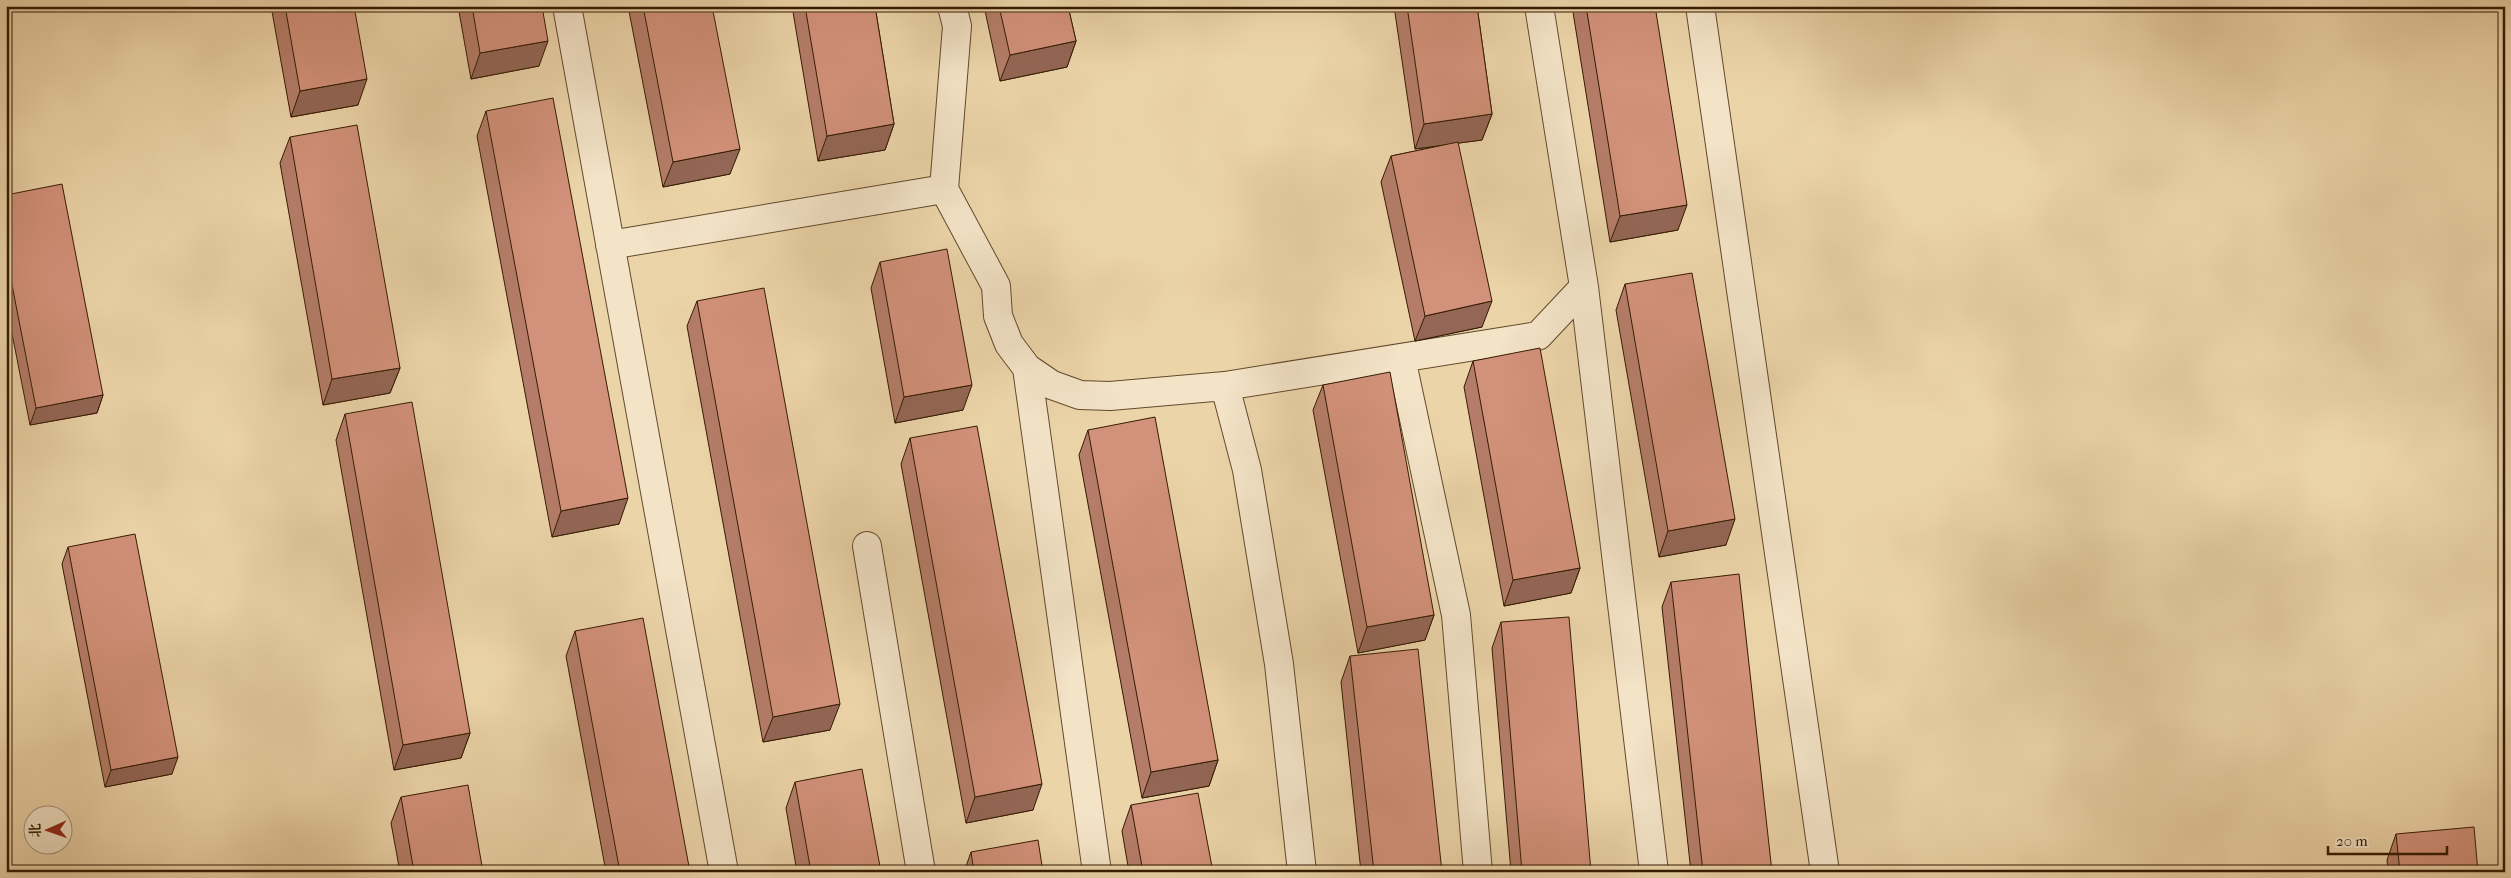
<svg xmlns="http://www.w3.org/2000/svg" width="2511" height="878" font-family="'IM FELL French Canon','Noto Serif SC',serif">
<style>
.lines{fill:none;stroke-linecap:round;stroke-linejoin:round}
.street-casing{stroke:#63492c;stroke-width:30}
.street{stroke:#f3e3c7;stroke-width:28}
.wall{fill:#b57d69;stroke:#351b02}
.shaded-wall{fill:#936655;stroke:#351b02}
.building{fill:#d2917a;stroke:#351b02}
</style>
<rect width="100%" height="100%" fill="#ecd4a9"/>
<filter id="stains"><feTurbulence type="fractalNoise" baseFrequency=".004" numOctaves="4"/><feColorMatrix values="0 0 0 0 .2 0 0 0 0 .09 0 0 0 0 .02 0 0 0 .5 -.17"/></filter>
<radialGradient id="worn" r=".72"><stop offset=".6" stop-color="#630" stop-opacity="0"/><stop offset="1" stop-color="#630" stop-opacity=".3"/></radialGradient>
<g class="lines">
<g class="street-casing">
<path id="street" d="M 567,6 L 724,872
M 1700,6 L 1825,872
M 944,189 L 957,26 L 952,6
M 610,245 L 944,189 L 996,286 L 998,316 L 1009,344 L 1027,368 L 1052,385 L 1080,395 L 1110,396 L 1225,386 L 1538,336 L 1584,287 L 1539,6
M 1584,287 L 1654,872
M 1401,358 L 1456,615 L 1478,872
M 1027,368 L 1097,872
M 1225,386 L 1247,470 L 1279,664 L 1302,872
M 867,546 L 921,872"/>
</g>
<use href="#street" class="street"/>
</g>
<path class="wall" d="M 271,6 L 354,6 L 358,105 L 291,117 Z
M 458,6 L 542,6 L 539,66 L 471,79 Z
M 628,6 L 712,6 L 730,174 L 663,187 Z
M 792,6 L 875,6 L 894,124 L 885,150 L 818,161 Z
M 984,6 L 1068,6 L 1076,41 L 1067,67 L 1000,81 Z
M 1394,6 L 1477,6 L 1492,114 L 1482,140 L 1458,143 L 1482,327 L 1415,341 L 1381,182 L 1391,156 L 1440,146 L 1415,149 Z
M 1572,6 L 1655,6 L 1678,230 L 1610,242 Z
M 486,111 L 619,524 L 552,537 L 477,136 Z
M 290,137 L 400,368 L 390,393 L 323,405 L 280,163 Z
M 6,195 L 103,395 L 97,413 L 30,425 L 6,303 Z
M 880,262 L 963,410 L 895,423 L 871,288 Z
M 1625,284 L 1726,545 L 1659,557 L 1616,310 Z
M 697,301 L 830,730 L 763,742 L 687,326 Z
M 1473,361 L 1580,568 L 1571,593 L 1504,606 L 1464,387 Z
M 1323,385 L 1434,615 L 1425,640 L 1358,653 L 1313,410 Z
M 345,414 L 470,733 L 461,758 L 394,770 L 336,440 Z
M 1088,430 L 1218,760 L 1209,786 L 1142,798 L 1079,455 Z
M 910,438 L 1033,810 L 966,823 L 901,464 Z
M 68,547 L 172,774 L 105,787 L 62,564 Z
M 1671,582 L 1772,872 L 1691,872 L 1662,607 Z
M 1501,622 L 1591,872 L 1511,872 L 1492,648 Z
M 575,631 L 690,872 L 606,872 L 566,656 Z
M 1350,656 L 1442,872 L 1361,872 L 1341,682 Z
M 795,782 L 881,872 L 797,872 L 786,808 Z
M 401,797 L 483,872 L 400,872 L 391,823 Z
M 1131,805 L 1213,872 L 1129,872 L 1122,831 Z
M 2396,834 L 2478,872 L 2388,872 L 2387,860 Z
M 971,852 L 1043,872 L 964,872 Z"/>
<path class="shaded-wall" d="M 548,41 L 539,66 L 471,79 L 480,53 Z
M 1076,41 L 1067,67 L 1000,81 L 1010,55 Z
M 367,79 L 358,105 L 291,117 L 300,91 Z
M 1492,114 L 1482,140 L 1415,149 L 1424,124 Z
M 894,124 L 885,150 L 818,161 L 827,136 Z
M 740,149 L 730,174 L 663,187 L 673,162 Z
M 1687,205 L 1678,230 L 1610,242 L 1620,216 Z
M 1492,301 L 1482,327 L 1415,341 L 1425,316 Z
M 400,368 L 390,393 L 323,405 L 332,379 Z
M 972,385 L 963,410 L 895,423 L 904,397 Z
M 103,395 L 97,413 L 30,425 L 36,408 Z
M 628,498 L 619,524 L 552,537 L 561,511 Z
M 1735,519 L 1726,545 L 1659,557 L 1668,531 Z
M 1580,568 L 1571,593 L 1504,606 L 1513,580 Z
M 1434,615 L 1425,640 L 1358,653 L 1367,627 Z
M 840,704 L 830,730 L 763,742 L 773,717 Z
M 470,733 L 461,758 L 394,770 L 403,745 Z
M 178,757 L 172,774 L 105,787 L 111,770 Z
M 1218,760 L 1209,786 L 1142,798 L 1151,772 Z
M 1042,784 L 1033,810 L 966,823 L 975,797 Z"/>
<path class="building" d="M 285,6 L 354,6 L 367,79 L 300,91 Z
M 472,6 L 542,6 L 548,41 L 480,53 Z
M 643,6 L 712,6 L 740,149 L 673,162 Z
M 805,6 L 875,6 L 894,124 L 827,136 Z
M 999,6 L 1068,6 L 1076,41 L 1010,55 Z
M 1407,6 L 1477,6 L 1492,114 L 1424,124 Z
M 1586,6 L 1655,6 L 1687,205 L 1620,216 Z
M 553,98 L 628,498 L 561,511 L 486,111 Z
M 357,125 L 400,368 L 332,379 L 290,137 Z
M 1458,142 L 1492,301 L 1425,316 L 1391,156 Z
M 62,184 L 103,395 L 36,408 L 6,254 L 6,195 Z
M 947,249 L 972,385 L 904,397 L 880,262 Z
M 1692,273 L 1735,519 L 1668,531 L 1625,284 Z
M 764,288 L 840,704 L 773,717 L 697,301 Z
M 1540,348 L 1580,568 L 1513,580 L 1473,361 Z
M 1390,372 L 1434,615 L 1367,627 L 1323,385 Z
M 412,402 L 470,733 L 403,745 L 345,414 Z
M 1155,417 L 1218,760 L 1151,772 L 1088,430 Z
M 977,426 L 1042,784 L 975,797 L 910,438 Z
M 135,534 L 178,757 L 111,770 L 68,547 Z
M 1739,574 L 1772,872 L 1703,872 L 1671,582 Z
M 1569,617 L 1591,872 L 1522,872 L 1501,622 Z
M 643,618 L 690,872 L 620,872 L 575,631 Z
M 1418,649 L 1442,872 L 1374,872 L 1350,656 Z
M 862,769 L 881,872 L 811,872 L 795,782 Z
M 468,785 L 483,872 L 414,872 L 401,797 Z
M 1198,793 L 1213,872 L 1143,872 L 1131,805 Z
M 2474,827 L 2478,872 L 2400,872 L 2396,834 Z
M 1038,840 L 1043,872 L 974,872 L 971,852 Z
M 2293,868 L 2293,872 L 2246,872 Z"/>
<rect width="2511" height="878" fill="none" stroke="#ecd4a9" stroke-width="25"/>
<rect x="8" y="8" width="2496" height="863" fill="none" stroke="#351b02" stroke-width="2.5"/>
<rect x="12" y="12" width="2486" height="853" fill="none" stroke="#351b02"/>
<g transform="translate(48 830) rotate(268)"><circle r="24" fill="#f3e3c7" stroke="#a79378"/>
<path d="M0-4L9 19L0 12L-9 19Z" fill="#8f2418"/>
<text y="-8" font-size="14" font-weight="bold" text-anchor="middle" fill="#351b02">北</text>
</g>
<path d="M2328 846v8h119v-8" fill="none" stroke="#351b02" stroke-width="2.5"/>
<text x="2336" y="846" font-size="15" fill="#351b02" stroke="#f3e3c7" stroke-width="4" paint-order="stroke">20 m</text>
<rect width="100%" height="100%" filter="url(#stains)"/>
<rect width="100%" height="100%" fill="url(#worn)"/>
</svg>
